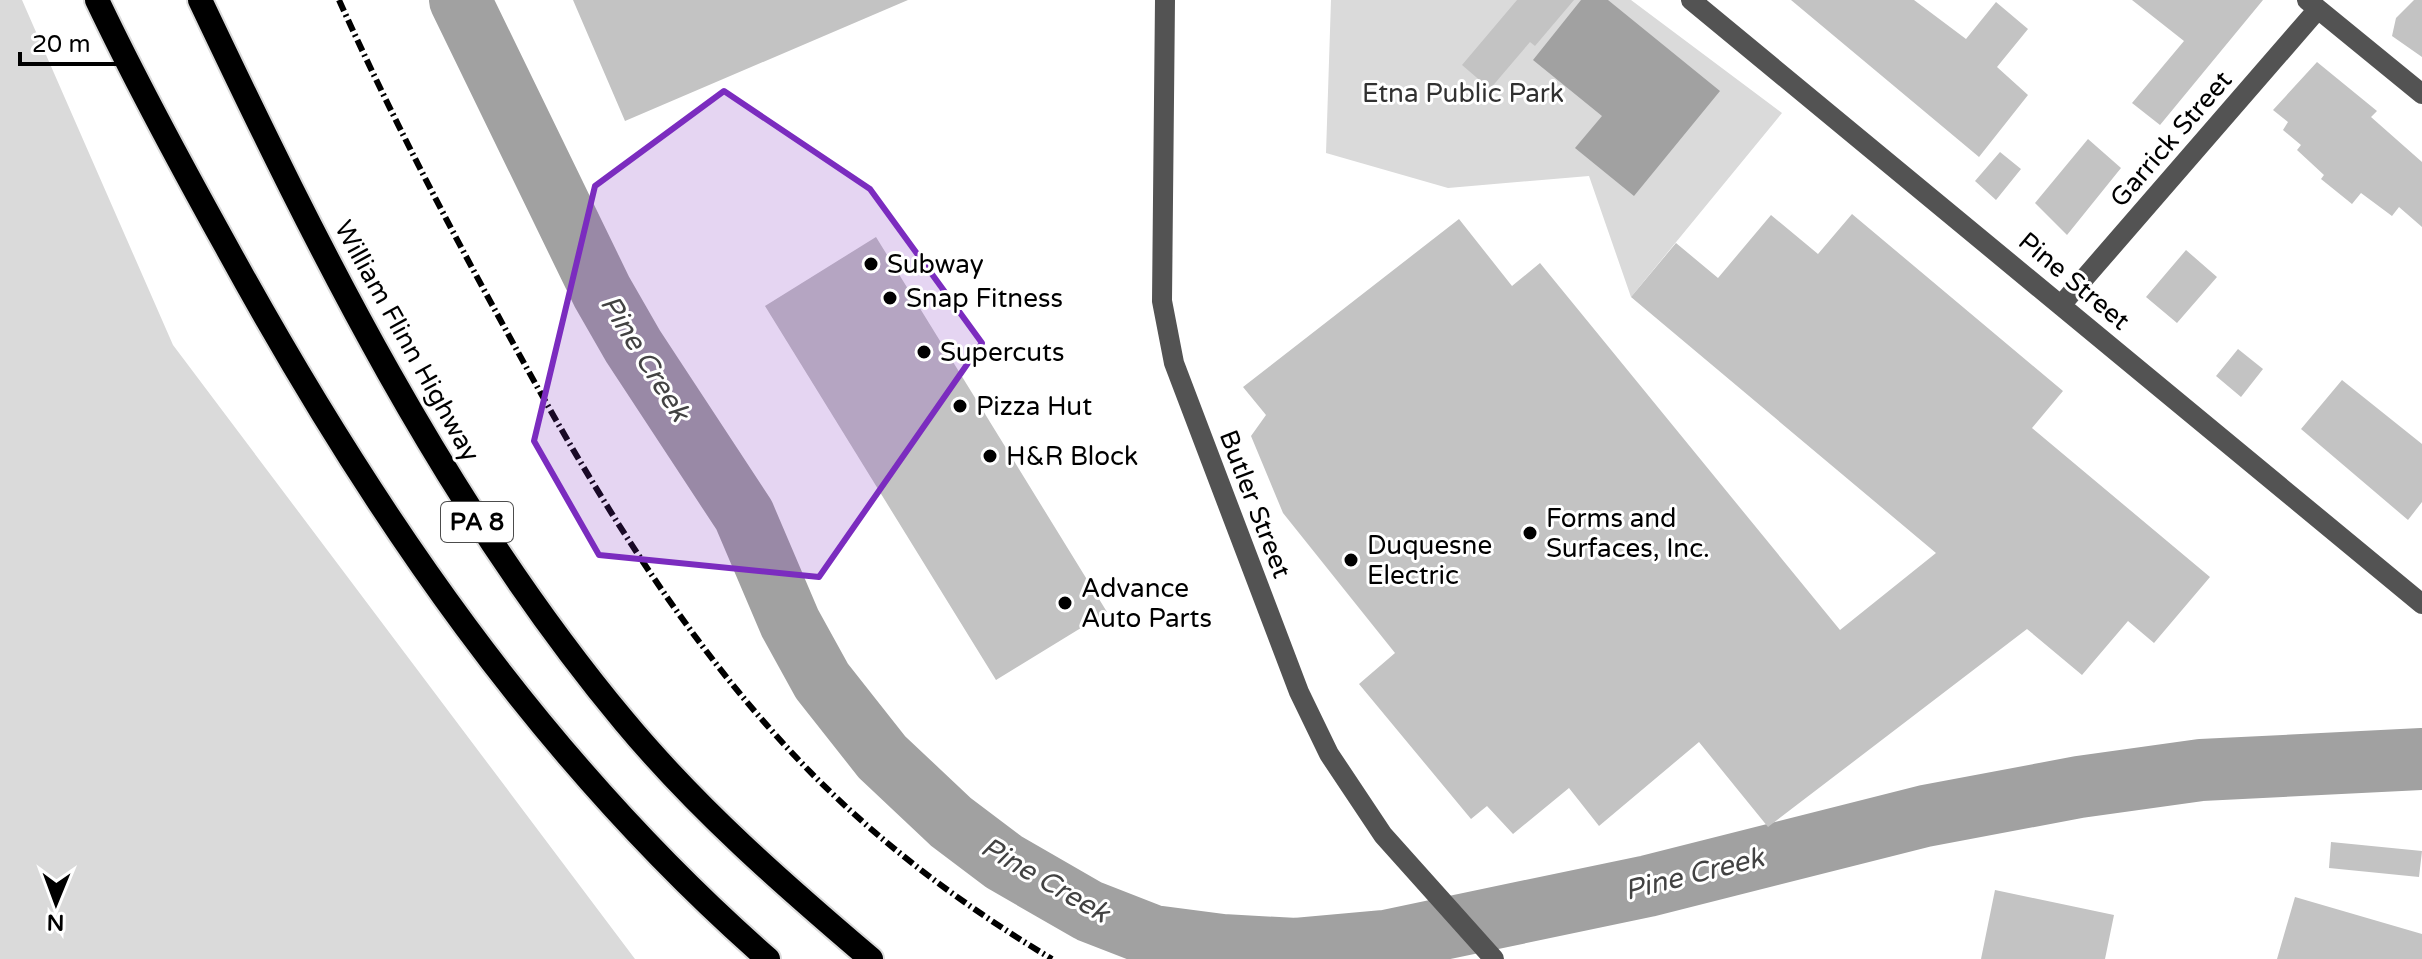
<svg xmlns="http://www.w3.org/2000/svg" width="2422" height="959" font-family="'Varela Round',sans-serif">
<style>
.green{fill:#dadada}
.water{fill:#a1a1a1}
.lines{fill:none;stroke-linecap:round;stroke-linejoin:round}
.river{stroke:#a1a1a1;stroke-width:62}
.building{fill:#c3c3c3}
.highway-casing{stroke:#dbdbdb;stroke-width:28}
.minor{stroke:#535353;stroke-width:20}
.highway{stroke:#000;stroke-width:24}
.rail{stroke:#000;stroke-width:6;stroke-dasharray:12 4 2 4;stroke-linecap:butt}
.marked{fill:#7b2cbf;fill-opacity:0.2;stroke:#7b2cbf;stroke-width:6;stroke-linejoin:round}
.poi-dot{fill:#000;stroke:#fff;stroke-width:3}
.labels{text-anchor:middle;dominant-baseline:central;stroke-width:6;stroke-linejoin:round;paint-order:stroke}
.shield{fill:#fff;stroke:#4c4c4c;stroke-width:2}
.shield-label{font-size:24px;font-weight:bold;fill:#000}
.park-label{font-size:26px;fill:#313131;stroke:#fff}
.street-label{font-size:26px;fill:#000;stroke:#fff}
.poi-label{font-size:26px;fill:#000;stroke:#fff;text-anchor:start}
.water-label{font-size:28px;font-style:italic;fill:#424242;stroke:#fff}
</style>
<rect width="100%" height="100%" fill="#fff"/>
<path class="green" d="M 0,0 L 22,0 L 173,345 L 635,959 L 0,959 Z
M 1331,0 L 1631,0 L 1782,113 L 1631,297 L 1589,176 L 1448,188 L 1326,153 Z"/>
<path class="water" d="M 1581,0 L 1608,0 L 1720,91 L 1634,196 L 1575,148 L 1602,116 L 1533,60 Z"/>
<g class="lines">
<path class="river" d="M 460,0 L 602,292 L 633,346 L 744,515 L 790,623 L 822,681 L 882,757 L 951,822 L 1004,862 L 1089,911 L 1153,936 L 1222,945 L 1296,949 L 1385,941 L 1648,886 L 1925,816 L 2079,787 L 2201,770 L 2422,759"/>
</g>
<path class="building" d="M 573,0 L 908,0 L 625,121 Z
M 1517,0 L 1574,0 L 1535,46 L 1530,42 L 1490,89 L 1462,65 Z
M 1791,0 L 1914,0 L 1966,39 L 1996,2 L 2028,29 L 1997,67 L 2028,95 L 1979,157 Z
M 2132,0 L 2263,0 L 2160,125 L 2132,103 L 2184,41 Z
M 2414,0 L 2422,0 L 2422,57 L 2392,36 L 2396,18 Z
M 2317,62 L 2377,111 L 2371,117 L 2422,162 L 2422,227 L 2399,207 L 2392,216 L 2361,193 L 2352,204 L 2321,179 L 2324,175 L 2297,150 L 2301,145 L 2283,130 L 2288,122 L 2273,110 Z
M 2088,139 L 2121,168 L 2067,235 L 2035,203 Z
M 2000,152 L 2021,169 L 1996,200 L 1975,181 Z
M 1852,214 L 2063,391 L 2032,428 L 2210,577 L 2154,643 L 2128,621 L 2082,675 L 2027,629 L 1768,827 L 1699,742 L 1599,826 L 1569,788 L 1513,834 L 1487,806 L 1471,819 L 1359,684 L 1395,653 L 1283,513 L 1251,436 L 1266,415 L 1243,387 L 1459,219 L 1512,286 L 1540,263 L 1840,630 L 1936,553 L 1631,297 L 1676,243 L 1718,278 L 1771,215 L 1818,254 Z
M 876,237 L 1107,612 L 996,680 L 765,306 Z
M 2186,250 L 2217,277 L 2177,323 L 2146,297 Z
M 2238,349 L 2263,369 L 2241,397 L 2216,376 Z
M 2342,380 L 2422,444 L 2422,502 L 2408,520 L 2301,429 Z
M 2331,842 L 2422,851 L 2419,877 L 2329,868 Z
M 1995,890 L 2114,915 L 2105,959 L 1981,959 Z
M 2295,897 L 2422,934 L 2422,959 L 2277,959 Z"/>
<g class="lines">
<g class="highway-casing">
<path id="highway" d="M 97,0 C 137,84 181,165 226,246 C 371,511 540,759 768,959
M 200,0 C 319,251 445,506 624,721 C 697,809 784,885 871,959"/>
</g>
<path class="minor" d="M 1165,0 L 1162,301 L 1174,363 L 1299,692 L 1329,754 L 1383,835 L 1494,959
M 1691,0 L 2422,604
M 2307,0 L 2422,94
M 2062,304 L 2318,9"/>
<use href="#highway" class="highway"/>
<path class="rail" d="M 339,0 C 390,113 447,223 507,332 C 588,481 677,631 794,755 C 870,836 957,902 1052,959"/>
</g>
<path class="marked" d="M 724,91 L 870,189 L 982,343 L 819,577 L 599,555 L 534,441 L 595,186 Z"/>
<g class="poi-dot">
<circle cx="871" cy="264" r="8"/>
<circle cx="890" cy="298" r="8"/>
<circle cx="924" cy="352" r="8"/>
<circle cx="960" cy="406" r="8"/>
<circle cx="990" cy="456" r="8"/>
<circle cx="1530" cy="533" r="8"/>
<circle cx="1351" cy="560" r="8"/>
<circle cx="1065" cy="603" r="8"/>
</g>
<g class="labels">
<rect class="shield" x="441" y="502" width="72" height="40" rx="6"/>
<g class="shield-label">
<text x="477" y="522">PA 8</text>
</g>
<g class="park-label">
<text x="1463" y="93">Etna Public Park</text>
</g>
<g class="street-label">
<text transform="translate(2171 139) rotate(-49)">Garrick Street</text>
<text transform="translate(2074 281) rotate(40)">Pine Street</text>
<text transform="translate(407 341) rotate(61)">William Flinn Highway</text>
<text transform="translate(1255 504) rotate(69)">Butler Street</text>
</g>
<g class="poi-label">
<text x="887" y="264">Subway</text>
<text x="906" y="298">Snap Fitness</text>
<text x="940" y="352">Supercuts</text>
<text x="976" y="406">Pizza Hut</text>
<text x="1006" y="456">H&amp;R Block</text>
<text x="1546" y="518">Forms and<tspan x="1546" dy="30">Surfaces, Inc.</tspan></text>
<text x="1367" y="545">Duquesne<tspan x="1367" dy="30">Electric</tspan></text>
<text x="1081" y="588">Advance<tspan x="1081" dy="30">Auto Parts</tspan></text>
</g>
<g class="water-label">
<text transform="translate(645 358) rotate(58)">Pine Creek</text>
<text transform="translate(1694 874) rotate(-14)">Pine Creek</text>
<text transform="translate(1045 880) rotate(30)">Pine Creek</text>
</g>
</g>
<g transform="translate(56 903) rotate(181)" stroke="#ffffff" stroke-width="6" paint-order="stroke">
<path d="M0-6L14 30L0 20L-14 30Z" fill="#000000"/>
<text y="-12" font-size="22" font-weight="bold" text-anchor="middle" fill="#000000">N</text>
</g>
<path d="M20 52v12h104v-12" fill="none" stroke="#000000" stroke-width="4"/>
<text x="32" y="52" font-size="24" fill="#000000" stroke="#ffffff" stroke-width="6" paint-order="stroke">20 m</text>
</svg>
